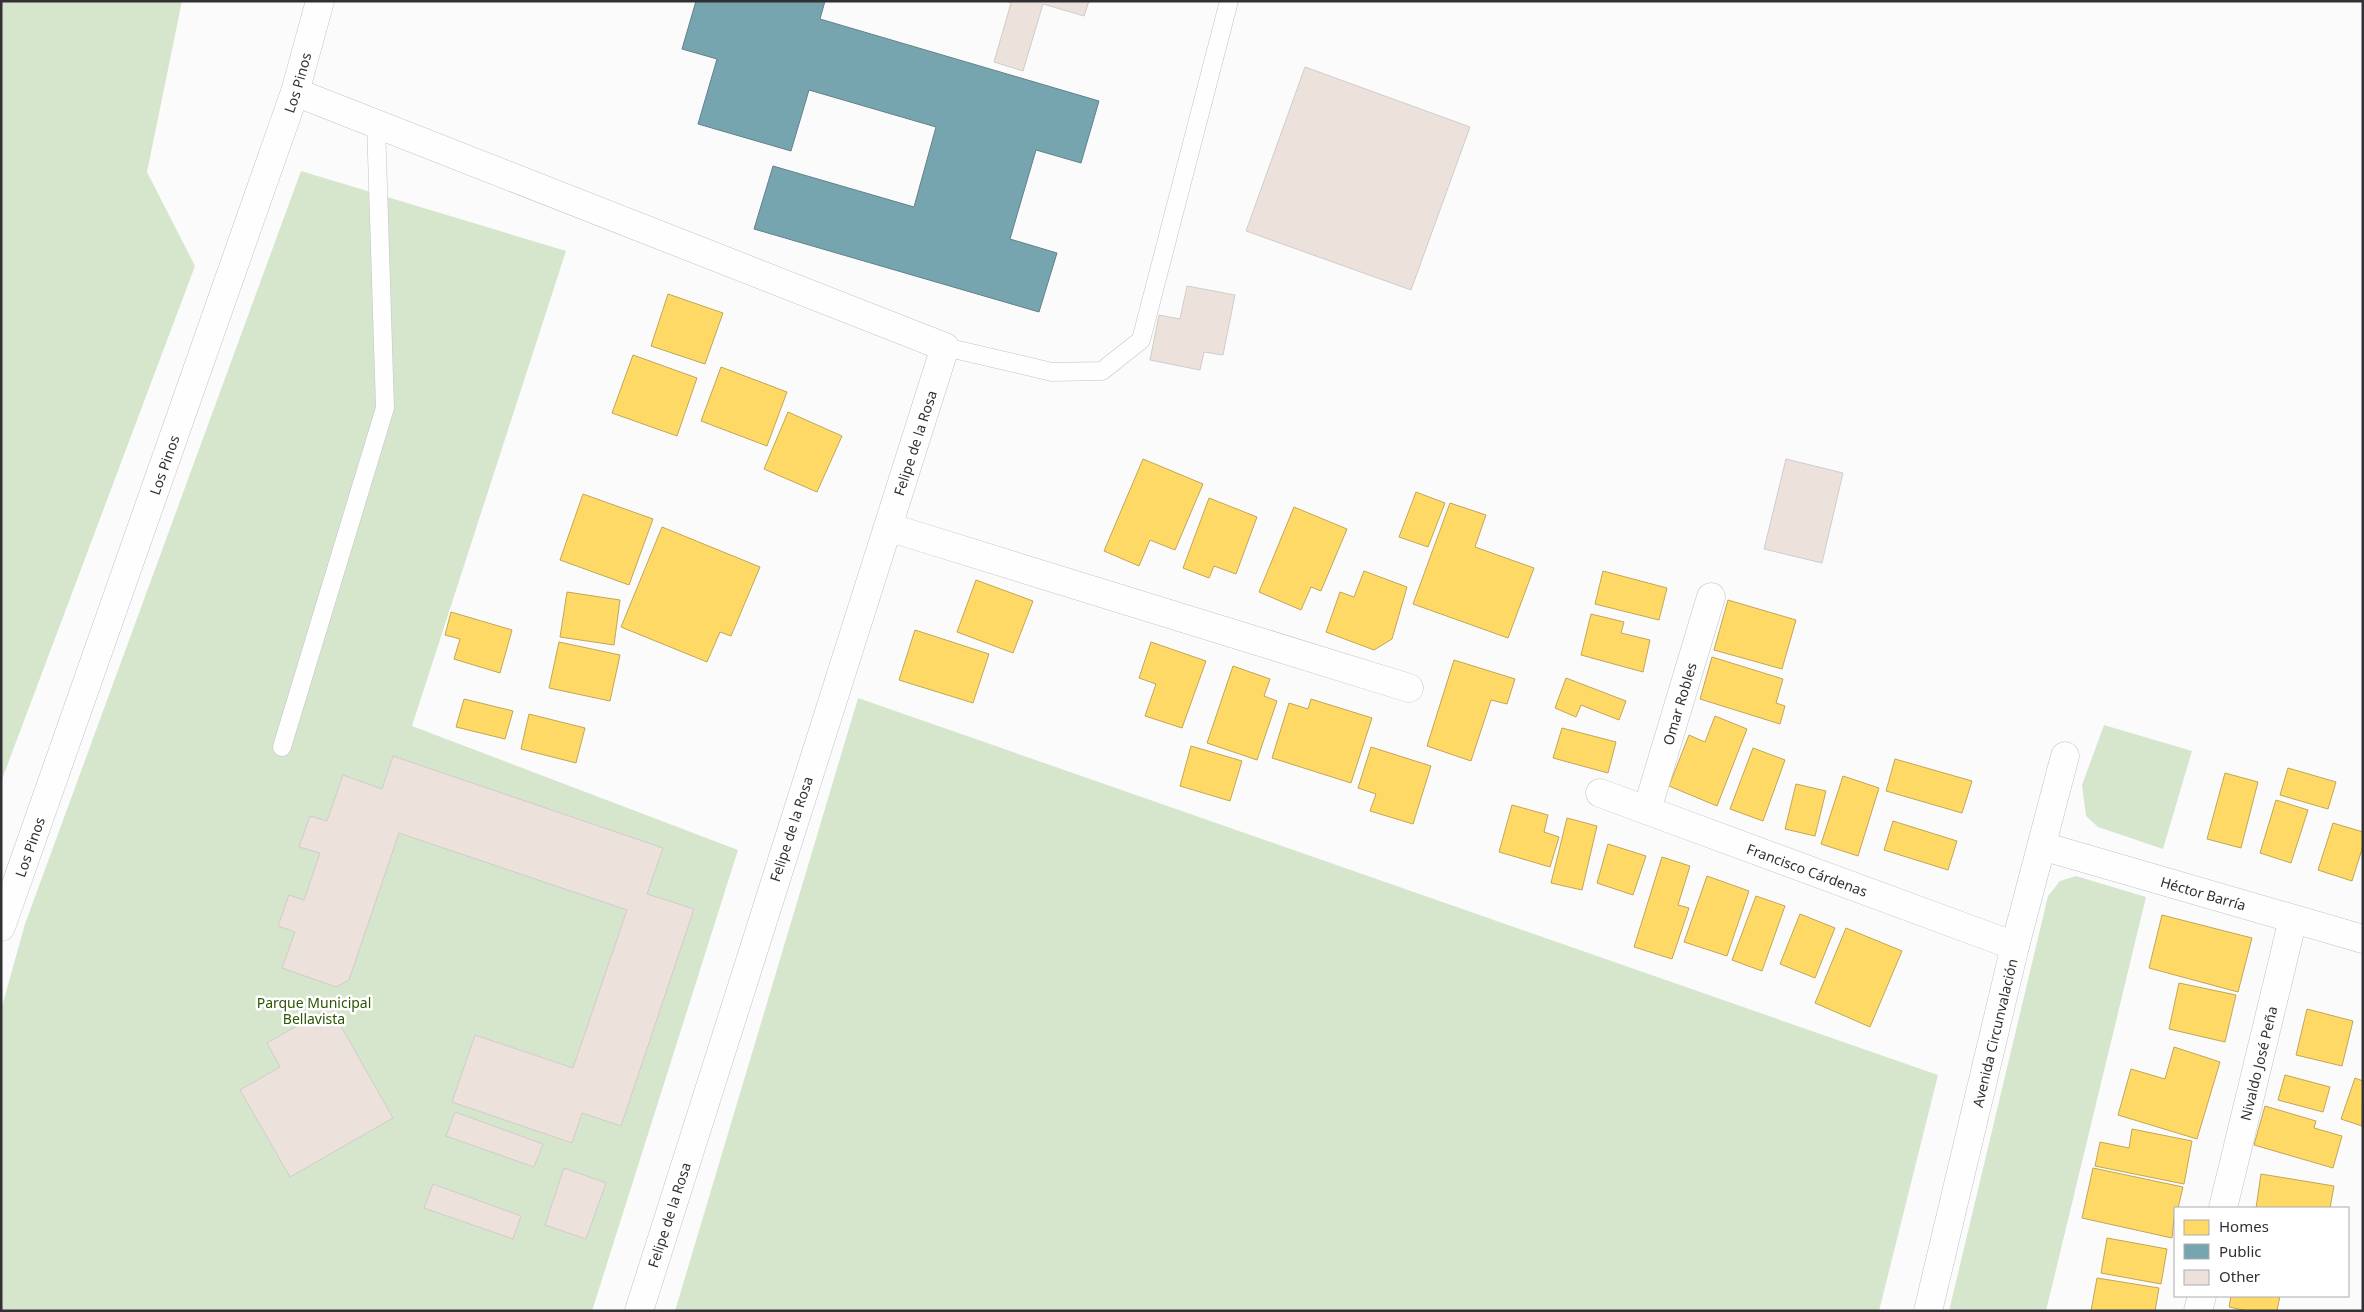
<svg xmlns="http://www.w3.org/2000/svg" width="2364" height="1312" font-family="'Noto Sans',sans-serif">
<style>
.green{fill:#d6e6cc}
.homes{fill:#ffd966;stroke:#c1a657}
.public{fill:#76a5af;stroke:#61828a}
.building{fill:#ede1dc;stroke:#d0cccc}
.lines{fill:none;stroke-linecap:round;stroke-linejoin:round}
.lane-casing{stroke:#c3c2c6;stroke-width:19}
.street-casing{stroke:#c3c2c6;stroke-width:29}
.lane{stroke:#fefeff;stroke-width:18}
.street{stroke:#fefeff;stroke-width:28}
.labels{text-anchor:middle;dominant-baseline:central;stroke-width:5;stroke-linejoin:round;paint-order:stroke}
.street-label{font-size:14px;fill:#313035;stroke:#fff}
.park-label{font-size:14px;fill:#2d5305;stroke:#fff}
</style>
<rect width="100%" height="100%" fill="#fbfbfc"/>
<path class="green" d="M 1,1 L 182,1 L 147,172 L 195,266 L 1,782 Z
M 301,171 L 566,251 L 412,726 L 738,850 L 592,1311 L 1,1311 L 1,1010 L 25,924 Z
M 858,698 L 1938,1075 L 1879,1311 L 675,1311 Z
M 2104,725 L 2192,751 L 2163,849 L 2098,827 L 2086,816 L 2082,785 Z
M 2076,876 L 2146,897 L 2046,1311 L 1949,1311 L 2048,896 L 2060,881 Z"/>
<path class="homes" d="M 668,294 L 723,313 L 705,364 L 651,346 Z
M 633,355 L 697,378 L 677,436 L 612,413 Z
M 721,367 L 787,392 L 767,446 L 701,421 Z
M 788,412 L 842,436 L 817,492 L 764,469 Z
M 1143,459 L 1203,484 L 1175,550 L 1150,540 L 1139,566 L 1104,551 Z
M 1416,492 L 1445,503 L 1428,547 L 1399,537 Z
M 583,494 L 653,519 L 629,585 L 560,560 Z
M 1209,498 L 1257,517 L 1236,574 L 1214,566 L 1209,578 L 1183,568 Z
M 1450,503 L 1486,515 L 1475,547 L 1534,568 L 1508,638 L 1413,604 Z
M 1294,507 L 1347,529 L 1321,591 L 1311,587 L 1301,610 L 1259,592 Z
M 662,527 L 760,567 L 731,636 L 720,632 L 707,662 L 621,627 Z
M 1364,571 L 1407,587 L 1392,639 L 1374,650 L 1326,632 L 1340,592 L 1354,597 Z
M 1603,571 L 1667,588 L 1659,620 L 1595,604 Z
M 976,580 L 1033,601 L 1013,653 L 957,632 Z
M 567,592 L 620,600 L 614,645 L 560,637 Z
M 1728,600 L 1796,620 L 1782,669 L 1714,650 Z
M 451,612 L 512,630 L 500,673 L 454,659 L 460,639 L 445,635 Z
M 1591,614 L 1624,622 L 1621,633 L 1650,640 L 1643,672 L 1581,655 Z
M 915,630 L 989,654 L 973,703 L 899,680 Z
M 559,642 L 620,655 L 610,701 L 549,688 Z
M 1151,642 L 1206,661 L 1182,728 L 1145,716 L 1156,684 L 1139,678 Z
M 1712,657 L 1783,679 L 1776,703 L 1785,706 L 1780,724 L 1700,699 Z
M 1454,660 L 1515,679 L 1507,704 L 1491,700 L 1471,761 L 1427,746 Z
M 1233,666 L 1270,679 L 1264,696 L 1277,701 L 1257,760 L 1207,743 Z
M 1566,678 L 1626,701 L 1619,720 L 1581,705 L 1576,717 L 1555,708 Z
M 464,699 L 513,711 L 505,739 L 456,727 Z
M 1311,699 L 1372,718 L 1351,783 L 1272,758 L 1289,703 L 1308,709 Z
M 529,714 L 585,728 L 576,763 L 521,749 Z
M 1715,716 L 1747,729 L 1717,806 L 1669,786 L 1689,735 L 1705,742 Z
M 1562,728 L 1616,742 L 1608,773 L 1553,758 Z
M 1191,746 L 1242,761 L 1230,801 L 1180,786 Z
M 1371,747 L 1431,766 L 1413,824 L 1370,811 L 1376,794 L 1358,788 Z
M 1753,748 L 1785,760 L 1763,821 L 1730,809 Z
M 1895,759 L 1972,781 L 1962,813 L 1886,791 Z
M 2288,768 L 2336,782 L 2328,809 L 2280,795 Z
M 2225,773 L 2258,782 L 2241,848 L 2207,839 Z
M 1843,776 L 1879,788 L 1858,856 L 1821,844 Z
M 1796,784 L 1826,791 L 1815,836 L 1785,829 Z
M 2276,800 L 2308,810 L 2291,863 L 2260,853 Z
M 1512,805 L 1548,815 L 1544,832 L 1559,837 L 1550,867 L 1499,852 Z
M 1567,818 L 1597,826 L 1582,890 L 1551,883 Z
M 1893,821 L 1957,841 L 1948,870 L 1884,850 Z
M 2333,823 L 2363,832 L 2363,846 L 2352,881 L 2318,870 Z
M 1608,844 L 1646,856 L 1633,895 L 1597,883 Z
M 1662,857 L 1690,866 L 1678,905 L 1689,908 L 1672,959 L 1634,947 Z
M 1707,876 L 1749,891 L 1727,956 L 1684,942 Z
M 1756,896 L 1785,906 L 1762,971 L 1732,960 Z
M 1800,914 L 1835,928 L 1815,978 L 1780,964 Z
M 2162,915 L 2252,938 L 2238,992 L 2149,968 Z
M 1846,928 L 1902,951 L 1870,1027 L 1815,1003 Z
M 2179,983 L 2236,995 L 2225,1042 L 2169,1029 Z
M 2307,1009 L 2353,1021 L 2342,1066 L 2296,1055 Z
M 2174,1047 L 2220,1062 L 2197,1139 L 2118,1115 L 2131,1069 L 2165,1079 Z
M 2285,1075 L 2330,1087 L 2323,1112 L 2278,1100 Z
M 2355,1078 L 2363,1081 L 2362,1126 L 2341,1119 Z
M 2265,1106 L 2316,1121 L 2314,1128 L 2342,1136 L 2333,1168 L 2254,1145 Z
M 2132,1129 L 2192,1141 L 2184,1184 L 2095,1166 L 2100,1142 L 2129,1148 Z
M 2093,1168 L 2183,1187 L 2178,1208 L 2175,1208 L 2172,1238 L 2082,1218 Z
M 2261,1174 L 2334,1186 L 2330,1208 L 2256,1208 Z
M 2107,1238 L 2167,1249 L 2161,1284 L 2101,1273 Z
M 2097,1278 L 2159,1288 L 2155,1311 L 2091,1311 Z
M 2231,1296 L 2280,1296 L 2277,1311 L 2248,1311 L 2229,1307 Z"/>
<path class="public" d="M 696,1 L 825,1 L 820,19 L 1099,101 L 1081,163 L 1036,150 L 1010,239 L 1057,253 L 1039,312 L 754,229 L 773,166 L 914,207 L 936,127 L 809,90 L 791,151 L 698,124 L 717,59 L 682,49 Z"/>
<path class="building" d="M 1005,1 L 1089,1 L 1084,16 L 1043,4 L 1023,71 L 994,62 L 1011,3 Z
M 1305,67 L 1470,127 L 1411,290 L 1246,231 Z
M 1187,286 L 1235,295 L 1223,355 L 1204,352 L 1200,370 L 1150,360 L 1159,315 L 1180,319 Z
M 1786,459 L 1843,473 L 1822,563 L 1764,549 Z
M 393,756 L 663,848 L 647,894 L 694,909 L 621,1126 L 582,1113 L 572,1143 L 452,1102 L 475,1035 L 573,1068 L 627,910 L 399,833 L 349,980 L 336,987 L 282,968 L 295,932 L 278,926 L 289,895 L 304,900 L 320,853 L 299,847 L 310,816 L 327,821 L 343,775 L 382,789 Z
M 330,1007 L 393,1118 L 290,1177 L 240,1090 L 280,1067 L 267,1043 Z
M 455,1112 L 543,1144 L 534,1167 L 446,1136 Z
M 564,1168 L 606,1183 L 586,1239 L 545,1225 Z
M 433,1184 L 521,1216 L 513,1239 L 424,1208 Z"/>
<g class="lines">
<g class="lane-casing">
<path id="lane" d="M 945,347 L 1052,372 L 1102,371 L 1141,340 L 1229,1
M 282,747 L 385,408 L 376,123"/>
</g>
<g class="street-casing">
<g id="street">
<path d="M 295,92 L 945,347 L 639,1311"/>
<path d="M 888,527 L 1409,688"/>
<path id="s1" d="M 1600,793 L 2015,946"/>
<path id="s2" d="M 1647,810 L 1711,597"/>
<path id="s3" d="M 2042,846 L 2363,939"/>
<path id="s4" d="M 1,927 L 295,92 L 320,1"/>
<path id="s5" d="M 2223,1208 L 2293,919"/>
<path id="s6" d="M 1928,1311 L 2015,946 L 2065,756"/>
<path d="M 2198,1311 L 2202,1296"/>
</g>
</g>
<use href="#lane" class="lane"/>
<use href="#street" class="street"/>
</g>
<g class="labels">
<g class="street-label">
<text stroke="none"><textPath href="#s4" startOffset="895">Los Pinos</textPath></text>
<text transform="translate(915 443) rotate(-72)">Felipe de la Rosa</text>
<text stroke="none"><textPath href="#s4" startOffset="490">Los Pinos</textPath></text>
<text stroke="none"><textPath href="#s2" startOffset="111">Omar Robles</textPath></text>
<text transform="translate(791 829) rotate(-72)">Felipe de la Rosa</text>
<text stroke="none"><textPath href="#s4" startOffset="85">Los Pinos</textPath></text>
<text stroke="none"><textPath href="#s1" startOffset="221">Francisco Cárdenas</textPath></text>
<text stroke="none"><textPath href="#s3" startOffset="168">Héctor Barría</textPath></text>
<text stroke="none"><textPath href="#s6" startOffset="286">Avenida Circunvalación</textPath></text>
<text stroke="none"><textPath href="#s5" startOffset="149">Nivaldo José Peña</textPath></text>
<text transform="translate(669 1215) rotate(-72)">Felipe de la Rosa</text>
</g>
<g class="park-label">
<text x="314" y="1002">Parque Municipal<tspan x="314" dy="16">Bellavista</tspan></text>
</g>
</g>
<rect width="2364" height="1312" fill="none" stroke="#313035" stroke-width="5"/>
<rect x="2174" y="1207" width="175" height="90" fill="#ffffff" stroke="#adacae"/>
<rect x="2184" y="1220" width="25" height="15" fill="#ffd966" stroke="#adacae"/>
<text x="2219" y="1232" font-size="15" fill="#313035">Homes</text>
<rect x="2184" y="1244" width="25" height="15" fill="#76a5af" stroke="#adacae"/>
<text x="2219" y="1257" font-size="15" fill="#313035">Public</text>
<rect x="2184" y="1270" width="25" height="15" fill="#ede1dc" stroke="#adacae"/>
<text x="2219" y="1282" font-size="15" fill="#313035">Other</text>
</svg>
